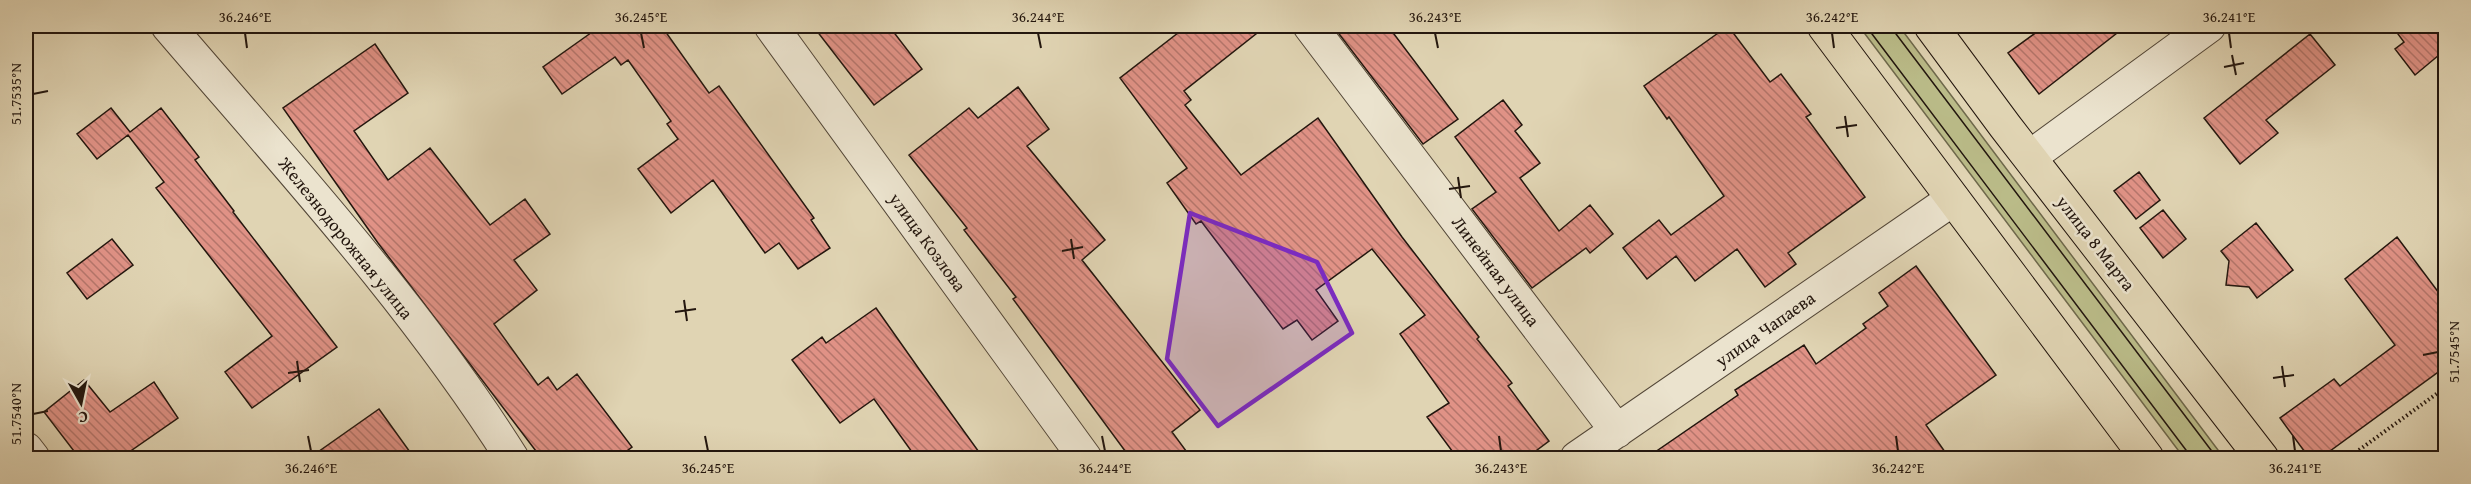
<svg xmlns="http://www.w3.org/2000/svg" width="2471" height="484" font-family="'Gentium Book Plus',serif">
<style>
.grass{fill:#babb88;stroke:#6e684b;stroke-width:1.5}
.building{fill:url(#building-back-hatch);stroke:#23160e;stroke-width:1.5}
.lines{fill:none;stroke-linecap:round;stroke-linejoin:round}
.minor-casing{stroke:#524637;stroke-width:35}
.primary-casing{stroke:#23160e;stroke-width:35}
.path{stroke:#23160e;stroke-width:4;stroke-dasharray:1.5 3;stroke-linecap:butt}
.minor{stroke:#ebe3ce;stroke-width:33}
.primary{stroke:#e0d4b3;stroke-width:33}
.tram{stroke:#23160e;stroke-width:1.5}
.marked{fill:#7b2cbf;fill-opacity:0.2;stroke:#7b2cbf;stroke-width:4.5;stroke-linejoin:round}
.ticks{fill:none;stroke:#23160e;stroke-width:2}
.labels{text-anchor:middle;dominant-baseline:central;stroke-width:5;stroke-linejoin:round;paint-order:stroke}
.street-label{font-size:18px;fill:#23160e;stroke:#ebe3ce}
.neatline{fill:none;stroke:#23160e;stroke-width:2}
.ticks-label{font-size:15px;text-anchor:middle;fill:#23160e}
</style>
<defs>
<pattern id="building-back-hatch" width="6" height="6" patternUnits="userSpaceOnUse" patternTransform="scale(1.5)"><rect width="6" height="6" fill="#e09286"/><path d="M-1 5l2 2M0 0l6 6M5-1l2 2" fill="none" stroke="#b5766c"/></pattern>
</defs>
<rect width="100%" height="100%" fill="#e0d4b3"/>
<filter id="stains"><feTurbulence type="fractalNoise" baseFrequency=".00333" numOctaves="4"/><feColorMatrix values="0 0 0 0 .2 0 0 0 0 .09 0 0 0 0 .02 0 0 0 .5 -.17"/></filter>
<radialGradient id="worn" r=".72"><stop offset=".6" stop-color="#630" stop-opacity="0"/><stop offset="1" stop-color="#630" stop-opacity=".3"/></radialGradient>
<path class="grass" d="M 1859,26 L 1899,26 L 2224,458 L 2184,458 Z"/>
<path class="building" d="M 591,26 L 673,26 L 665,31 L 709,93 L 719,86 L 814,218 L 811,220 L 830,248 L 798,269 L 779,243 L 765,253 L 713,180 L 671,213 L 638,169 L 678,139 L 667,124 L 671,121 L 628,60 L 621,65 L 615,57 L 562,94 L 543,67 L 595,30 Z
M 813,26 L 889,26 L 922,69 L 874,105 Z
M 1187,26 L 1266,26 L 1184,91 L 1191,100 L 1185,105 L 1241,175 L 1318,118 L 1402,237 L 1479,337 L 1477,339 L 1512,383 L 1508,386 L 1549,441 L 1525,459 L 1458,459 L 1427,417 L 1449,403 L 1400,334 L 1425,315 L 1372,249 L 1316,290 L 1338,321 L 1312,340 L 1297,320 L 1283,329 L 1201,221 L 1196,224 L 1167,183 L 1187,168 L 1120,78 Z
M 1333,26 L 1388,26 L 1458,119 L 1423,144 Z
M 1728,26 L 1770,82 L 1781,74 L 1811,114 L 1806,117 L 1865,197 L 1788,253 L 1796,264 L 1765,287 L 1737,249 L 1695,281 L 1676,256 L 1647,279 L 1623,248 L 1659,220 L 1671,235 L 1724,196 L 1669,117 L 1667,119 L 1644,86 Z
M 2045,26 L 2126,26 L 2039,94 L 2008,53 Z
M 2392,26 L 2445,26 L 2445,50 L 2415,75 L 2395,49 L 2404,42 Z
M 2310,34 L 2335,65 L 2266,120 L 2278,133 L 2240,164 L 2204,118 Z
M 375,44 L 408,93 L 354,131 L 388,180 L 430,148 L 490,225 L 525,199 L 550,234 L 514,260 L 537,290 L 494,324 L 538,385 L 548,377 L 557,390 L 577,374 L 632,447 L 616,459 L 542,459 L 378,243 L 283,108 Z
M 1018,87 L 1049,129 L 1027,146 L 1105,240 L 1082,260 L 1200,410 L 1172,432 L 1192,459 L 1131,459 L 1013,299 L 1016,297 L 964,230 L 967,228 L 909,155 L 969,108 L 978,118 Z
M 1503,100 L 1522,125 L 1515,131 L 1540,163 L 1520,178 L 1559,231 L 1590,205 L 1613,234 L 1590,253 L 1586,248 L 1532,288 L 1472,209 L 1496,192 L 1455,137 Z
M 111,108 L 130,132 L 161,108 L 199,157 L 195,160 L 234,211 L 233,212 L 337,347 L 252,408 L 225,372 L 272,336 L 156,188 L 164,182 L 128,135 L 97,159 L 77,134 Z
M 2139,172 L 2160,200 L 2136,219 L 2114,191 Z
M 2163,210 L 2186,239 L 2163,258 L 2140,228 Z
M 2256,223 L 2293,270 L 2257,298 L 2249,287 L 2226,285 L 2229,261 L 2221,251 Z
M 2397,237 L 2445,301 L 2445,367 L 2319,459 L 2310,459 L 2280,418 L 2334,379 L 2340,386 L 2395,345 L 2345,279 Z
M 112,239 L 133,265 L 87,299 L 67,273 Z
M 1916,266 L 1996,375 L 1926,425 L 1950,459 L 1645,459 L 1738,395 L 1735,390 L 1804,345 L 1816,364 L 1866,328 L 1863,324 L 1888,306 L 1879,293 Z
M 876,308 L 919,369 L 984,459 L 917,459 L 874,399 L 840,423 L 792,360 L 822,337 L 826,343 Z
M 84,380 L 110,412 L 154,382 L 178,418 L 119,459 L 80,459 L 44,412 Z
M 379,409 L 415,459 L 308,459 Z"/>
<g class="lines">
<g class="minor-casing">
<path id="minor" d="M 168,26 C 287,165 414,303 512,458
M 771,26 L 1085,458
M 1310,26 L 1617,431
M 2030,157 L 2209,26
M 26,449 L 33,458
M 1577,458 L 1953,199"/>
</g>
<g class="primary-casing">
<path id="primary" d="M 1824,26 L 2147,458
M 1931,26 L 2005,126 L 2262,458"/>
</g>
<path class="path" d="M 2348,458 L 2446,387"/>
<use href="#minor" class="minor"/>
<use href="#primary" class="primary"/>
<path class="tram" d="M 1866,26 L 2192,458
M 1890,26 L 2217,458"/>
</g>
<path class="marked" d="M 1190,213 L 1317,262 L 1352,333 L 1218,426 L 1167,359 Z"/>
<path class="ticks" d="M 245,33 L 247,48M 641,33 L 644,48M 1038,33 L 1041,48M 1435,33 L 1438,48M 1832,33 L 1834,48M 2229,33 L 2231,48M 2232,55 L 2236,75M 2224,67 L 2244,63M 33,94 L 48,91M 1845,116 L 1848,137M 1836,128 L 1857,125M 1458,177 L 1461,198M 1449,189 L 1470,186M 1071,239 L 1074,259M 1062,251 L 1083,247M 684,300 L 687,321M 675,312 L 696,309M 2423,355 L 2438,352M 297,361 L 300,382M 2282,366 L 2285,387M 288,373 L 309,370M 2273,378 L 2294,375M 33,414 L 48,411M 308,436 L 311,451M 705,436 L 708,451M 1102,436 L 1105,451M 1499,436 L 1501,451M 1896,436 L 1898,451M 2293,436 L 2295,451"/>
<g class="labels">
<g class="street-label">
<text transform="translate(346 238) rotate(51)">Железнодорожная улица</text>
<text transform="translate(928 242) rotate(54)">улица Козлова</text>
<text transform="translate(2096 243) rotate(52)">улица 8 Марта</text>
<text transform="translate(1496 271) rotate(53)">Линейная улица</text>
<text transform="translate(1765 329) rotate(-35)">улица Чапаева</text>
</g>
</g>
<rect width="2471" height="484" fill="none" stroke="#e0d4b3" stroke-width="66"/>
<g transform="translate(81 403) rotate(171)" stroke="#ebe3ce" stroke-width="4.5" paint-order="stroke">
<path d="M0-4.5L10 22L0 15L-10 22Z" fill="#23160e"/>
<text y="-9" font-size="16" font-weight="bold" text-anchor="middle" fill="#23160e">С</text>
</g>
<rect x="33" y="33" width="2405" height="418" class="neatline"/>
<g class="ticks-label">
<text x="245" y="22">36.246°E</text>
<text x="641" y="22">36.245°E</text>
<text x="1038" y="22">36.244°E</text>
<text x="1435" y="22">36.243°E</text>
<text x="1832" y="22">36.242°E</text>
<text x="2229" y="22">36.241°E</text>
<text transform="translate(16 94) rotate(-90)" y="5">51.7535°N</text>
<text transform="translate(2454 352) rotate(-90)" y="5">51.7545°N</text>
<text transform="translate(16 414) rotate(-90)" y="5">51.7540°N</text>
<text x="311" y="473">36.246°E</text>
<text x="708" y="473">36.245°E</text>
<text x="1105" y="473">36.244°E</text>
<text x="1501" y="473">36.243°E</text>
<text x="1898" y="473">36.242°E</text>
<text x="2295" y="473">36.241°E</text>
</g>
<rect width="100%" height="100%" filter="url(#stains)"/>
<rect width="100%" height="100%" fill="url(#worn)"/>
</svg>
